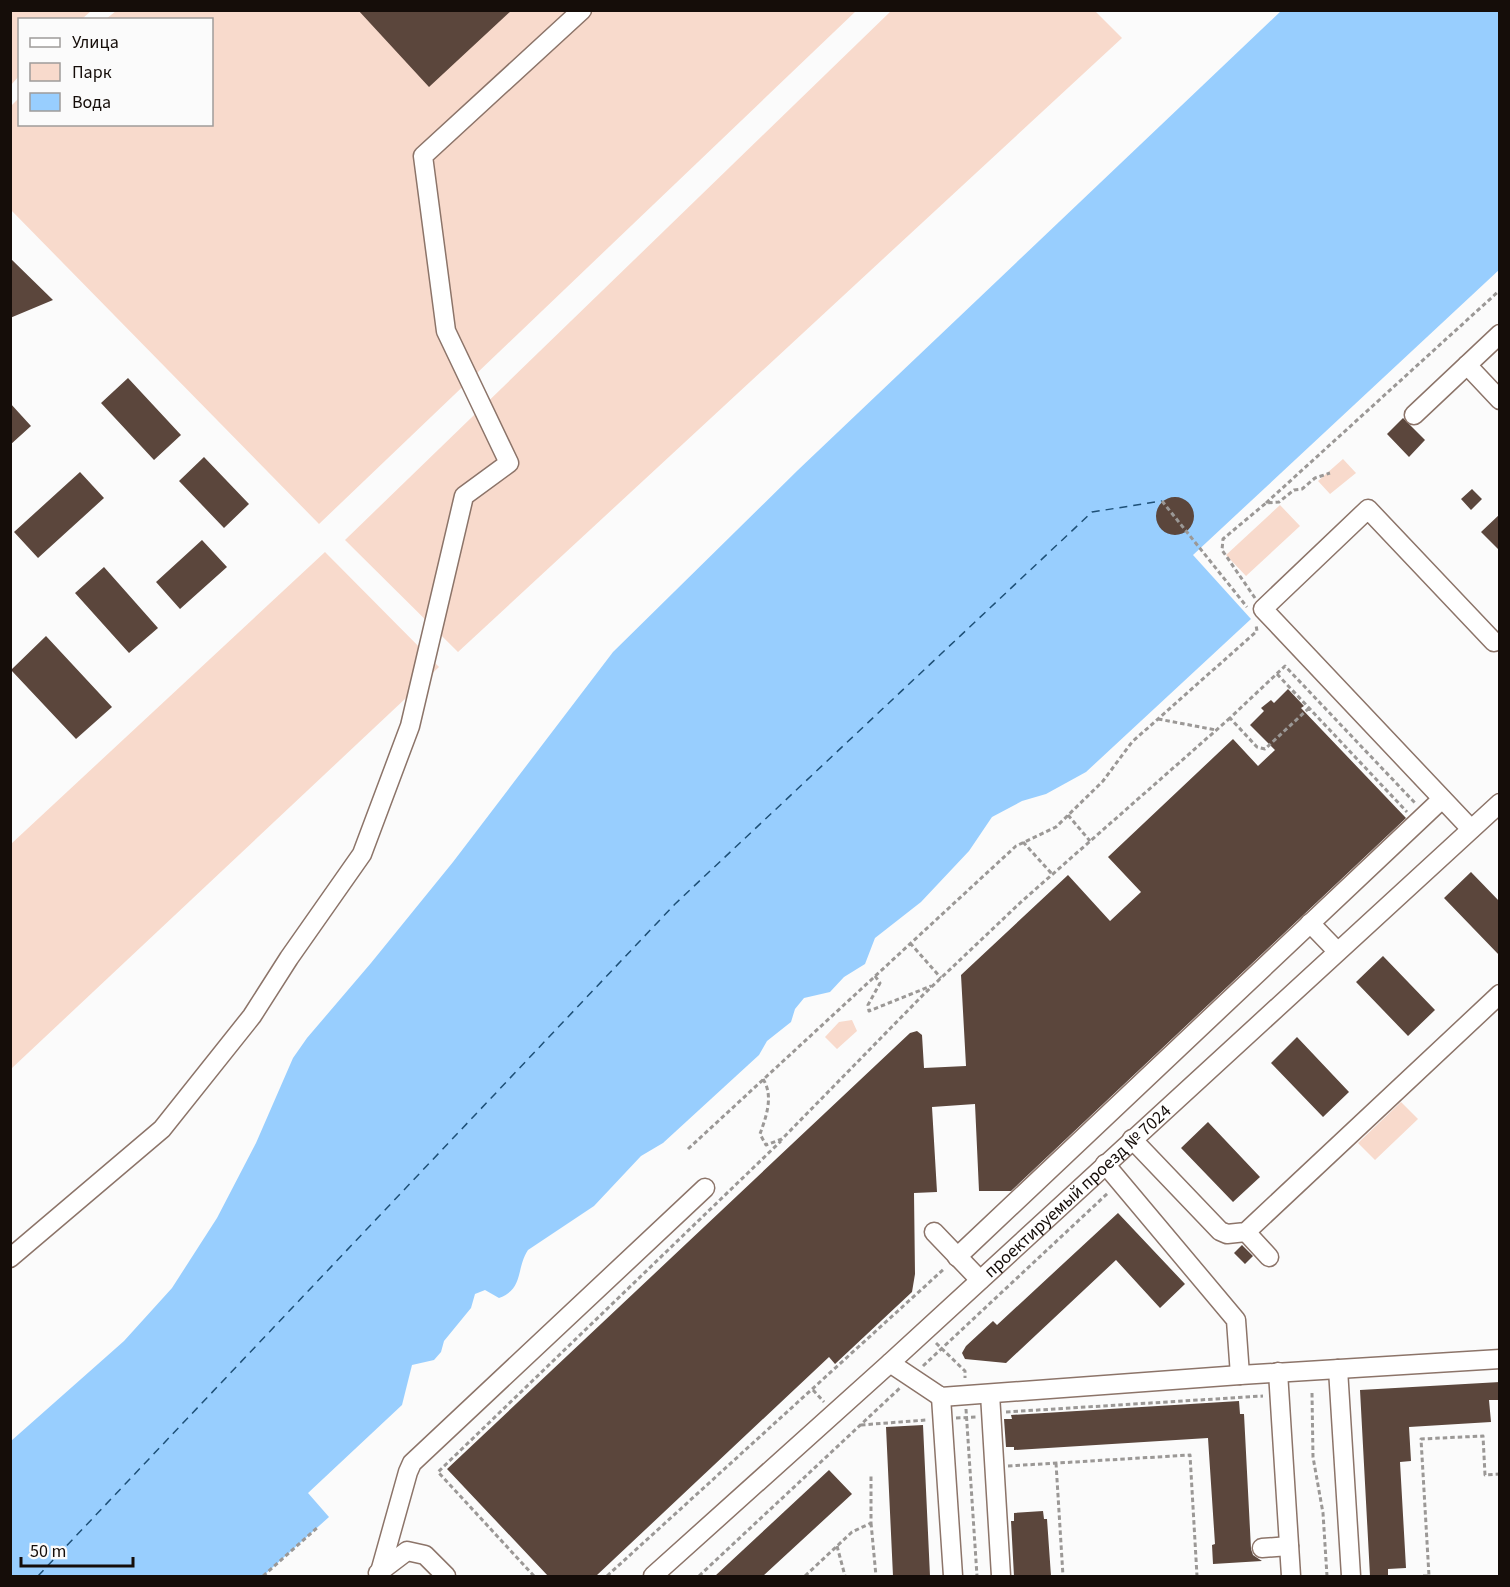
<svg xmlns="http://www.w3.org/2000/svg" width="1510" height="1587" font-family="'Source Sans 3',sans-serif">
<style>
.green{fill:#f8dacc}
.water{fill:#98cefe}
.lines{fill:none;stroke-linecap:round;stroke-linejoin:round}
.ferry{stroke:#1e5077;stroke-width:1.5;stroke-dasharray:8 6;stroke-linecap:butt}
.building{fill:#5b463c}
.minor-casing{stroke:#8c7469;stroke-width:21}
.path{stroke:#9b9896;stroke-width:3;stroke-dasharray:4.5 3;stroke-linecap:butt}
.minor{stroke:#fff;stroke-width:18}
.labels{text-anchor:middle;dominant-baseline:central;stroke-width:6;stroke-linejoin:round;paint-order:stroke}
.street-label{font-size:18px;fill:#150d09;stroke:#fbfbfb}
</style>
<rect width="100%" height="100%" fill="#fbfbfb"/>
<path class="green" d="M 11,10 L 91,10 L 91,11 L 82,19 L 20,20 L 19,76 L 11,85 Z
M 116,11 L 856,11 L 319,524 L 11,210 L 11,106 L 19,98 L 20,124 L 212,124 L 212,20 L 106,19 Z
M 891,11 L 1095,11 L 1122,38 L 458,652 L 345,540 Z
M 1343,459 L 1356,473 L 1330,494 L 1318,481 Z
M 1280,505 L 1300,526 L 1246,576 L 1226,555 Z
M 325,552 L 439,667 L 11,1069 L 11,844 Z
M 852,1020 L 857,1031 L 837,1049 L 825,1037 L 839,1022 Z
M 1401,1102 L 1418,1119 L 1375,1160 L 1358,1143 Z"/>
<path class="water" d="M 1281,11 L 1499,11 L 1500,269 L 1193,555 L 1251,619 L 1086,772 L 1046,794 L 1022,801 L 992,817 L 969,851 L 921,902 L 875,938 L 865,964 L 844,977 L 830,992 L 804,998 L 795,1009 L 791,1022 L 767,1041 L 759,1055 L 663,1143 L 641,1156 L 594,1206 L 528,1250 C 516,1268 524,1289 499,1298 L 485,1290 L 475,1294 L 471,1308 L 444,1341 L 441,1352 L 434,1360 L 412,1365 L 402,1405 L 308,1493 L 329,1517 L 263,1576 L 11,1576 L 11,1441 L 124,1341 L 172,1288 L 217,1218 L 256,1143 L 293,1058 L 307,1038 L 371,963 L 453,862 L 613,652 L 798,470 Z"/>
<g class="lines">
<path class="ferry" d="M 38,1576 L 675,904 L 1092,512 L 1162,501"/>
</g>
<path class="building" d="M 358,10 L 512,10 L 429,87 Z
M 10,258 L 53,300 L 10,318 Z
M 128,378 L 181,435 L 154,460 L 101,403 Z
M 10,403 L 31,426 L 10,445 Z
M 1403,418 L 1425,440 L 1409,457 L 1387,434 Z
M 204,457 L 249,504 L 224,528 L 179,481 Z
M 80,472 L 104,498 L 38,558 L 14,532 Z
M 1472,489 L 1482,499 L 1471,510 L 1461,499 Z
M1156 516a19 19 0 1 1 38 0a19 19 0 1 1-38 0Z
M 1500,514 L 1500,551 L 1481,532 Z
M 202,540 L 227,567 L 180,609 L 156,582 Z
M 104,567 L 158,628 L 129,653 L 75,593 Z
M 46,636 L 112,707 L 76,739 L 11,670 Z
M 1288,689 L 1304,706 L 1301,708 L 1406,818 L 1011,1191 L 979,1191 L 975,1104 L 932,1107 L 937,1192 L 914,1193 L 915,1274 L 912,1292 L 835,1364 L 829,1357 L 596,1576 L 548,1576 L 447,1469 L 910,1033 L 917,1031 L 922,1035 L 924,1068 L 966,1066 L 961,975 L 1068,875 L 1110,921 L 1141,892 L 1108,857 L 1233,739 L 1258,766 L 1275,750 L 1250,725 L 1264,711 L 1261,708 L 1271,700 L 1274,703 Z
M 1471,872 L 1500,902 L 1500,956 L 1444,898 Z
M 1383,956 L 1435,1010 L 1408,1036 L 1356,982 Z
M 1297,1037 L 1349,1092 L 1323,1117 L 1271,1063 Z
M 1208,1122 L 1260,1177 L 1233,1202 L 1181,1148 Z
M 1118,1213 L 1185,1284 L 1160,1308 L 1116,1260 L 1006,1363 L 965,1359 L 962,1353 L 966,1346 L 993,1321 L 997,1325 Z
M 1242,1245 L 1253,1256 L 1245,1264 L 1234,1253 Z
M 1500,1382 L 1500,1400 L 1489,1400 L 1491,1422 L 1409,1427 L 1411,1461 L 1400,1462 L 1406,1568 L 1388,1569 L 1388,1576 L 1370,1576 L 1360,1390 Z
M 1239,1401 L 1240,1414 L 1244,1414 L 1251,1549 L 1253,1555 L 1262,1561 L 1213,1564 L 1212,1545 L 1215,1544 L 1208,1438 L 1014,1450 L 1014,1447 L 1006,1447 L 1004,1419 L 1012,1419 L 1011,1415 Z
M 923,1425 L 930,1576 L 893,1576 L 886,1427 Z
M 829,1470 L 852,1494 L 763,1576 L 715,1576 Z
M 1043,1511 L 1044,1519 L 1047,1519 L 1051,1576 L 1014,1576 L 1011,1521 L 1014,1521 L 1014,1513 Z"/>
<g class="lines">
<g class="minor-casing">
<g id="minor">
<path d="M 1467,365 L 1500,400"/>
<path d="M 1414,415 L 1500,334"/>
<path d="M 1471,829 L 1263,609 L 1368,509 L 1494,642"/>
<path d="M 1310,923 L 1337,951"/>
<path d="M 1132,1139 L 1220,1231 L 1227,1234 L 1246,1232 L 1500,994"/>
<path d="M 1105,1164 L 1236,1320 L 1240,1375"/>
<path d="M 934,1232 L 980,1280"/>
<path d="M 1246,1232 L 1269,1257"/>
<path d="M 957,1257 L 1442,799"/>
<path d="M 10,1258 L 162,1129 L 252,1016 L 289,958 L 362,854 L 410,726 L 464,496 L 509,463 L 446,331 L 423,156 L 582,10"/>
<path d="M 890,1363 L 941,1397 L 1240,1375 L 1500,1359"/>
<path d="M 1338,1369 L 1351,1576"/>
<path d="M 1278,1372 L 1291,1576"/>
<path d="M 990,1394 L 1001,1576"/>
<path d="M 941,1397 L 953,1576"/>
<path d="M 1262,1548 L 1289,1546"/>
<path d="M 380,1572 L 408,1472 L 412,1463 L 705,1188"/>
<path d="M 378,1573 L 407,1551 L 425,1555 L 446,1576"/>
<path id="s1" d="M 653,1576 L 890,1363 L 1500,803"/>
</g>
</g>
<path class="path" d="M 1162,501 L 1247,607
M 1266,503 L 1500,290
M 1255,598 L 1222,550 L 1223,539 L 1266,503 L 1279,502 L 1294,490 L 1302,489 L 1315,478 L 1330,473
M 1277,674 L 1407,812
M 1309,708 L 1265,749 L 1257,747 L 1230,718 L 1285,666 L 1415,803
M 1158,719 L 1216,730
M 1068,815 L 1090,841
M 1023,842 L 1052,874
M 910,943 L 941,978
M 875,976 L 880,983 L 868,1005 L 869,1011 L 931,986
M 763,1079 C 774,1096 766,1117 760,1134 L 766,1145 L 782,1139 L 923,995 L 1021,902 L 1230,718
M 688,1149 L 1016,846 L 1056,827 L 1103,781 L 1132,742 L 1257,631 L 1256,625
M 936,1343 L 965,1371 L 965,1378
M 923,1366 L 1109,1192
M 813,1390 L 824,1402
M 1312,1393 L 1313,1457 L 1323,1513 L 1327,1576
M 966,1409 L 977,1576
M 1006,1412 L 1263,1396
M 956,1418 L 977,1417
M 861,1425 L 926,1420
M 1056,1463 L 1063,1576
M 1008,1466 L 1190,1455 L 1197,1576
M 871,1523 L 876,1576
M 837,1546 L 845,1576
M 263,1576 L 318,1527
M 534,1576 L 438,1472 L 781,1141
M 607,1576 L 945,1268
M 699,1576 L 901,1387
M 805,1576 L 852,1532 L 871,1523 L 871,1476
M 1423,1576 L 1429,1576 L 1421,1439 L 1483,1436 L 1485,1475 L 1500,1474"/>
<use href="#minor" class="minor"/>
</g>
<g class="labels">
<g class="street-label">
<text stroke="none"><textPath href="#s1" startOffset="573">проектируемый проезд № 7024</textPath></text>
</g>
</g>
<rect width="1510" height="1587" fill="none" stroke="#150d09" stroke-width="24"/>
<rect x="18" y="18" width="195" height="108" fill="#fbfbfb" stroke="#9f9c9a" stroke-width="1.5"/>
<rect x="30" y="38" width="30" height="9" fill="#ffffff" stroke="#9f9c9a" stroke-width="1.5"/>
<text x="72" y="48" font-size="18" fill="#150d09">Улица</text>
<rect x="30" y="63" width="30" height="18" fill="#f8dacc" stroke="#9f9c9a" stroke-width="1.5"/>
<text x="72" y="78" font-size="18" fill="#150d09">Парк</text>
<rect x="30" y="93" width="30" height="18" fill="#98cefe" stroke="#9f9c9a" stroke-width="1.5"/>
<text x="72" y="108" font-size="18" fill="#150d09">Вода</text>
<path d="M21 1557v9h112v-9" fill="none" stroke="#150d09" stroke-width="3"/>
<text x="30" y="1557" font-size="18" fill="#150d09" stroke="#fbfbfb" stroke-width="4.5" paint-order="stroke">50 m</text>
</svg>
